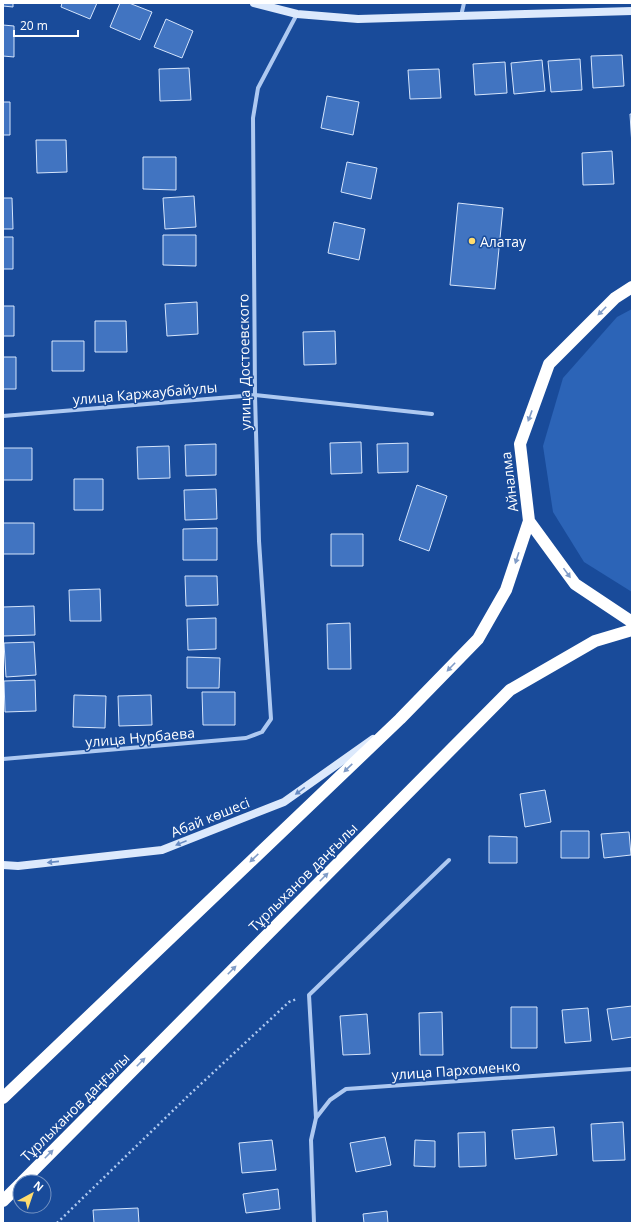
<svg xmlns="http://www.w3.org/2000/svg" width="635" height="1226" font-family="'Open Sans',sans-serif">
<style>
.green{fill:#2c64b7}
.building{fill:#4174c1;stroke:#d5e5fc}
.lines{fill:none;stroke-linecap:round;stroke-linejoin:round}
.path{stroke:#aec9f1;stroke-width:2.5;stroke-dasharray:2 3;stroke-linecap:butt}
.street{stroke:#aec9f1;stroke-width:4}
.secondary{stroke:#dce9fc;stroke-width:8}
.highway{stroke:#fff;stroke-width:12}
.oneway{fill:#809cc7}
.oneway2{fill:#678ac1}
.poi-dot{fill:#ffdc6e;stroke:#194b9a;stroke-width:1.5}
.labels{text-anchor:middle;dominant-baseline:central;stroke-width:3;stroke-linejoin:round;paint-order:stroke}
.poi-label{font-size:14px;fill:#fff;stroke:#194b9a;text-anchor:start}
.street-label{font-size:14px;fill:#fff;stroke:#194b9a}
</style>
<rect width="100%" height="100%" fill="#194b9a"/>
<path class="green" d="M 632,309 L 632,592 L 584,562 L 553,512 L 543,446 L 563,378 L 617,317 Z"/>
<path class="building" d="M 3,3 L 13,3 L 13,7 L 3,6 Z
M 62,3 L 97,3 L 90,19 L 61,7 Z
M 120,3 L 129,3 L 152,12 L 140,40 L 110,27 Z
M 166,19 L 193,31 L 182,58 L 154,47 Z
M 3,25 L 14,26 L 14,57 L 3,56 Z
M 622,55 L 624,86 L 593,88 L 591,56 Z
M 580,59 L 582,90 L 551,92 L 548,61 Z
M 542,60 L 545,91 L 514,94 L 511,63 Z
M 505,62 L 507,93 L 475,95 L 473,64 Z
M 189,68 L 191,100 L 160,101 L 159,69 Z
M 439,69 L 441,98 L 410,99 L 408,70 Z
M 327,96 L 359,102 L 353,135 L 321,128 Z
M 3,102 L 10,102 L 10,135 L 3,135 Z
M 630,114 L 632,114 L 632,146 Z
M 36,140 L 66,140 L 67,172 L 37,173 Z
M 612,151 L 614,184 L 583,185 L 582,153 Z
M 143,157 L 176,157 L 176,190 L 143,189 Z
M 347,162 L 377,168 L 371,199 L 341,192 Z
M 194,196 L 196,227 L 165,229 L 163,198 Z
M 3,198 L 12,198 L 13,229 L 3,229 Z
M 458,203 L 503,208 L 495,289 L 450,285 Z
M 334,222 L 365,229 L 359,260 L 328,253 Z
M 163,235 L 196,235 L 196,266 L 163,265 Z
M 3,237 L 13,237 L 13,269 L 3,269 Z
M 197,302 L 198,334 L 167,336 L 165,304 Z
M 3,306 L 14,306 L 14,336 L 3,336 Z
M 95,321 L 126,321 L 127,352 L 95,352 Z
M 335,331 L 336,364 L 304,365 L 303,332 Z
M 52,341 L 84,341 L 84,371 L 52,371 Z
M 3,357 L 16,357 L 16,389 L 3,389 Z
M 361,442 L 362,473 L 331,474 L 330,443 Z
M 408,443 L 408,472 L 378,473 L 377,444 Z
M 216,444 L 216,475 L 186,476 L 185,445 Z
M 169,446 L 170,478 L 138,479 L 137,447 Z
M 3,448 L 32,448 L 32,480 L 3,480 Z
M 74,479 L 103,479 L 103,510 L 74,510 Z
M 417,485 L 447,496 L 429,551 L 399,540 Z
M 216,489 L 217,519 L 185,520 L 184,490 Z
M 3,523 L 34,523 L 34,554 L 3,554 Z
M 217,528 L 217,560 L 183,560 L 183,529 Z
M 331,534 L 363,534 L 363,566 L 331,566 Z
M 185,576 L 217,576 L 218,605 L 186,606 Z
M 100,589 L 101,621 L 70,621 L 69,590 Z
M 34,606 L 35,635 L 3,636 L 3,607 Z
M 216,618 L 216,649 L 188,650 L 187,619 Z
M 350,623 L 351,669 L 328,669 L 327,624 Z
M 34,642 L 36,675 L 6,677 L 4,643 Z
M 187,657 L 220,658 L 219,688 L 187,688 Z
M 35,680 L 36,711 L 5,712 L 4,681 Z
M 202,692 L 235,692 L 235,725 L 203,725 Z
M 74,695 L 106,696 L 105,728 L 73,727 Z
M 151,695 L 152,725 L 119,726 L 118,696 Z
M 545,790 L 551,822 L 525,827 L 520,794 Z
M 561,831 L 589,831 L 589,858 L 561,858 Z
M 629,832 L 631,855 L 604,858 L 601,834 Z
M 489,836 L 517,837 L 517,863 L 489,863 Z
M 632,1006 L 632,1037 L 612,1040 L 607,1009 Z
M 511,1007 L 537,1007 L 537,1048 L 511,1048 Z
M 588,1008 L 591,1041 L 565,1043 L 562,1010 Z
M 442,1012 L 443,1055 L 420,1055 L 419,1013 Z
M 367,1014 L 370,1054 L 343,1055 L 340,1016 Z
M 623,1122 L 625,1160 L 593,1161 L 591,1124 Z
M 554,1127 L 557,1155 L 515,1159 L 512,1130 Z
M 485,1132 L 486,1166 L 459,1167 L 458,1133 Z
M 385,1137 L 391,1165 L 356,1172 L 350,1143 Z
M 272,1140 L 276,1170 L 242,1173 L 239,1143 Z
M 415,1140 L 435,1141 L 435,1167 L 414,1166 Z
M 278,1189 L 280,1209 L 246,1213 L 243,1194 Z
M 138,1208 L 139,1223 L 94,1223 L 93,1210 Z
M 387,1211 L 388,1223 L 364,1223 L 363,1214 Z"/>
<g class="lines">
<path class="path" d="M 57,1223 L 188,1096 L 289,1002 L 297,999"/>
<path class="street" d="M 461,16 L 464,3
M 3,416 L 255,395 L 432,414
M 3,759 L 246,738 L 262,732 L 271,719 L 259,541 L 255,395 L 253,118 L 258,88 L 297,14
M 316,1118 L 309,995 L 449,860
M 314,1223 L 311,1140 L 316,1118 L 330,1100 L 346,1089 L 632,1069"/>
<path class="secondary" d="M 254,3 L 297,14 L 358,19 L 632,11
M 3,865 L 18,866 L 162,850 L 284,802 L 373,739"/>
<path class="highway" d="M 632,287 L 615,298 L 549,364 L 520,444 L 529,521 L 575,584 L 632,622
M 3,1098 L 400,719 L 478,639 L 506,590 L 529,521
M 22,1182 L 510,690 L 595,641 L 632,630
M 3,1201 L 20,1184"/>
</g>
<defs><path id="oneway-solid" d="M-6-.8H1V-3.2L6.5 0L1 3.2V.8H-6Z"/></defs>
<g class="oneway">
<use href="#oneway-solid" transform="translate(602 311) rotate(135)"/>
<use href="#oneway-solid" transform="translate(530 416) rotate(110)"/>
<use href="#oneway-solid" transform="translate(517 558) rotate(108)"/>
<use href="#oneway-solid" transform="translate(567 573) rotate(54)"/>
<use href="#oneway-solid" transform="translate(451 667) rotate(134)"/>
<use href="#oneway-solid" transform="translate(348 768) rotate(136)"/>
<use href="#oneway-solid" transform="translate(254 858) rotate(136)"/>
<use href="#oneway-solid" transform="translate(324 877) rotate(-45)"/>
<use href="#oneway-solid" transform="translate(232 970) rotate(-45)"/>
<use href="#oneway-solid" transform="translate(141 1062) rotate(-45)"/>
<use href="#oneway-solid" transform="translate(49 1154) rotate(-45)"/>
</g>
<g class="oneway2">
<use href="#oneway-solid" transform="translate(300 791) rotate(144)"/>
<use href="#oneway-solid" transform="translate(181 843) rotate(158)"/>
<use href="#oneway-solid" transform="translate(53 862) rotate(174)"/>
</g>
<circle class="poi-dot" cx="472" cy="241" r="4"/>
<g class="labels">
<g class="poi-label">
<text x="480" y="241">Алатау</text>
</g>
<g class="street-label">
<text transform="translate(244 362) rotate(-91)">улица Достоевского</text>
<text transform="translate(145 393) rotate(-5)">улица Каржаубайулы</text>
<text transform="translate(509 482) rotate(-97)">Айналма</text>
<text transform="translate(140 737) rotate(-5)">улица Нурбаева</text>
<text transform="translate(210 817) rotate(-22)">Абай көшесі</text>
<text transform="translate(303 877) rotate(-45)">Тұрлыханов даңғылы</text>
<text transform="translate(456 1070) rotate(-4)">улица Пархоменко</text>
<text transform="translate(75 1107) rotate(-45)">Тұрлыханов даңғылы</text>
</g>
</g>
<rect width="635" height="1226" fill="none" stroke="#ffffff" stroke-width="8"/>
<g transform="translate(32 1194) rotate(40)"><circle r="19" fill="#194b9a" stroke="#7593c2"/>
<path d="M0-3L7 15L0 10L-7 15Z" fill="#ffdc6e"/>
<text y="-6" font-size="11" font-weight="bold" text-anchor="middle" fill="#ffffff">N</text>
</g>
<path d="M14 30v6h64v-6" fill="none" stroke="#ffffff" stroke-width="2"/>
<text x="20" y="30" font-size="12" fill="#ffffff" stroke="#194b9a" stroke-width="3" paint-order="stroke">20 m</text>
</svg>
